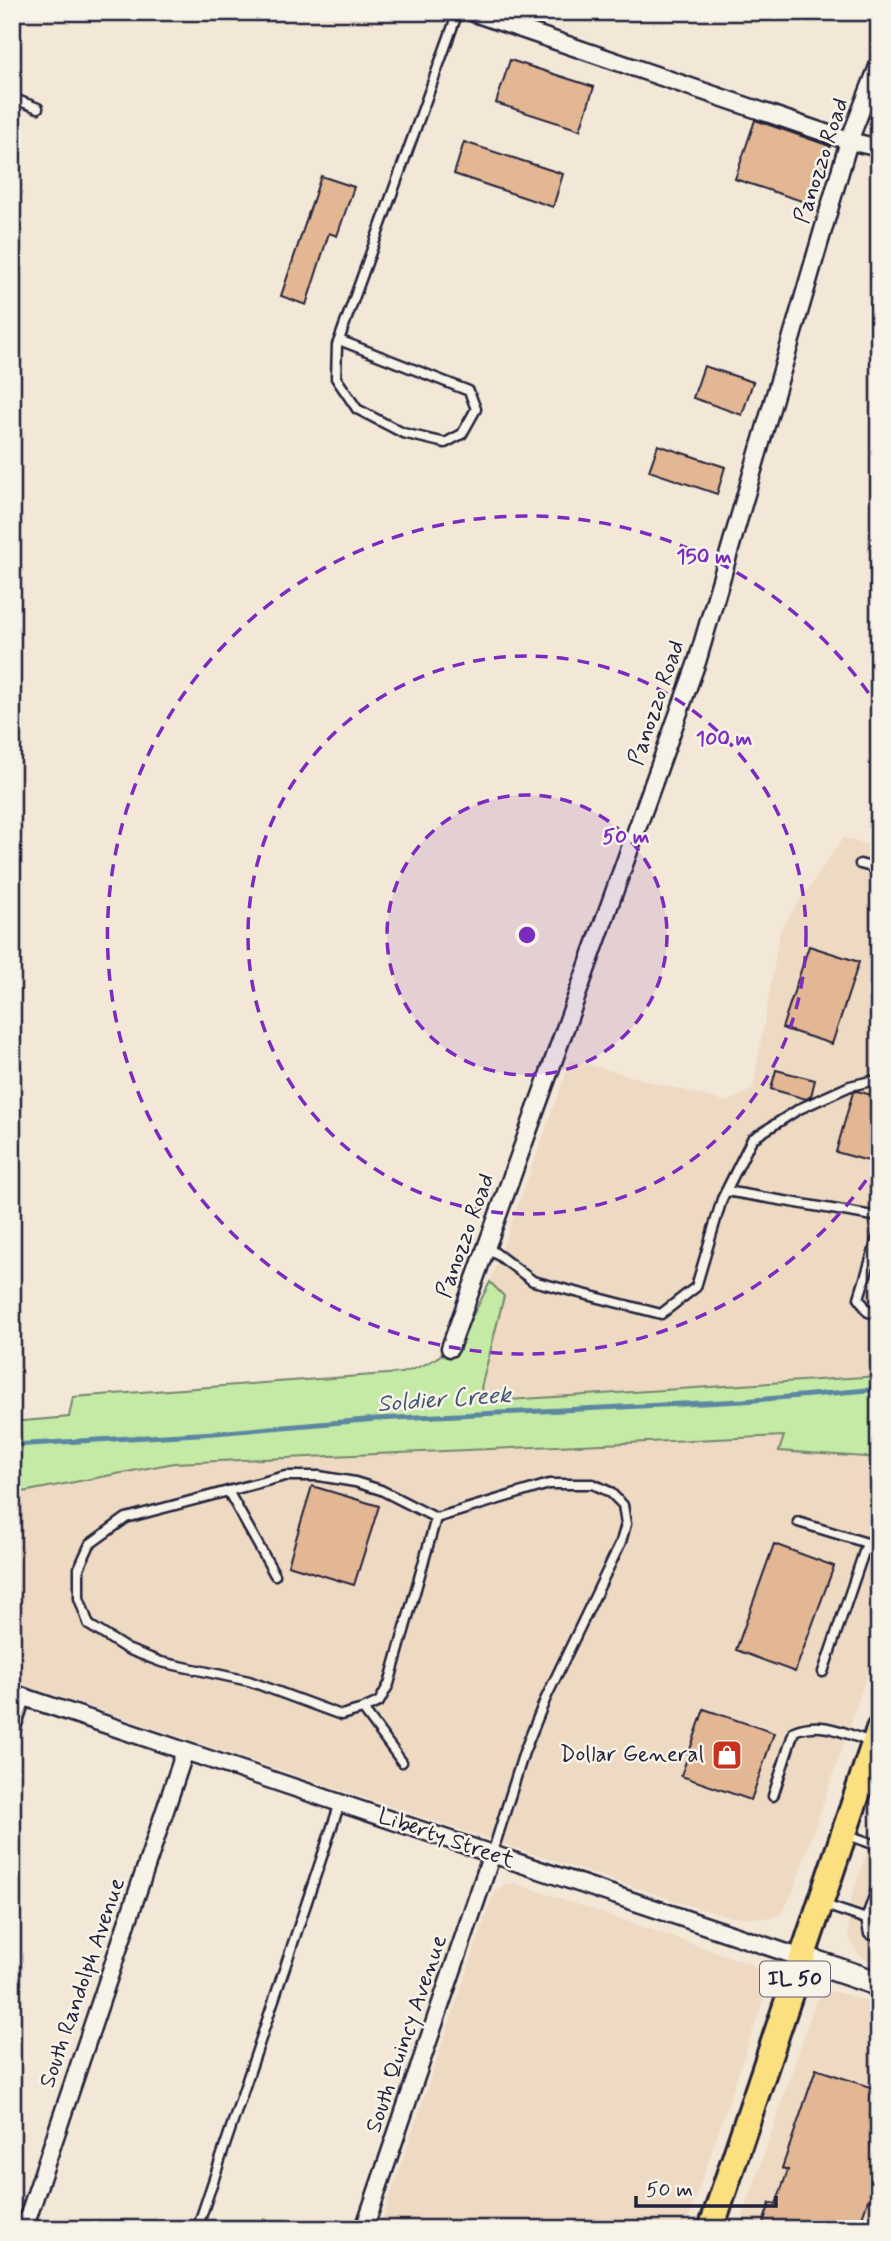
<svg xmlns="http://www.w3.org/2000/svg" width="891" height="2241" font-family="Mynerve,sans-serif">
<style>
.built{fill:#eed9c3}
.green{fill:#c5eaa5;stroke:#748670;stroke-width:2}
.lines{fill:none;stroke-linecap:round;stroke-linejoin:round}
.stream{stroke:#5c87a0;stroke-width:5}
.building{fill:#e3b794;stroke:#22223b;stroke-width:2}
.lane-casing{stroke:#22223b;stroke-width:13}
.street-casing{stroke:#22223b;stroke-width:21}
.secondary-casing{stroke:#22223b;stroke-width:28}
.primary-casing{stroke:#22223b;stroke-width:30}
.lane{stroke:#f7f3e8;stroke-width:8}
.street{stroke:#f7f3e8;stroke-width:16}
.secondary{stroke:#f7f3e8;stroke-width:23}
.primary{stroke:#fce080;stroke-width:24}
.ring{fill:none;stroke:#7b2cbf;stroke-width:3.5;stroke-dasharray:12 9}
.labels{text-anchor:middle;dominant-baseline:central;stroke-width:5;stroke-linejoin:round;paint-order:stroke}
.shield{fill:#f7f3e8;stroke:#62616f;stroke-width:2}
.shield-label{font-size:21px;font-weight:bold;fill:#22223b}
.street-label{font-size:23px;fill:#22223b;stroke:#f7f3e8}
.poi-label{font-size:23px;fill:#22223b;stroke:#f7f3e8;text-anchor:end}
.water-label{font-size:24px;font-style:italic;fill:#3f546e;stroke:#f7f3e8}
.centre{fill:#7b2cbf;stroke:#f7f3e8;stroke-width:3.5}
.ring-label{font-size:21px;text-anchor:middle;font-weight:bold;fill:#7b2cbf;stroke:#f7f3e8;stroke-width:5;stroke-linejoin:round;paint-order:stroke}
</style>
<rect width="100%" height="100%" fill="#f3e7d7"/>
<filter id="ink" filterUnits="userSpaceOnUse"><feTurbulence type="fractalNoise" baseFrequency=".0143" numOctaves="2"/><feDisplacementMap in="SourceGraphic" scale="14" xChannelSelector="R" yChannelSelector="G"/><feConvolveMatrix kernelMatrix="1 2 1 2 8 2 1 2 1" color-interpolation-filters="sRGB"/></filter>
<g filter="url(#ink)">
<path class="built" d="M 843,838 L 879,848 L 879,1376 L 493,1401 L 481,1389 L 504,1296 L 490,1282 L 571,1060 L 726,1102 L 753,1089 L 780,930 Z
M 784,1436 L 780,1451 L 879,1458 L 879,1640 L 792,1894 L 781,1914 L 772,1918 L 733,1917 L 697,1908 L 12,1681 L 12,1495 L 174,1463 Z
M 879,1817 L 879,1970 L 858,1953 L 850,1940 L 848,1927 L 848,1910 L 852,1895 Z
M 515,1883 L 751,1964 L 765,1974 L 769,1983 L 765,1995 L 685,2229 L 379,2229 L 491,1901 L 497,1890 L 504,1884 Z
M 833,1991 L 879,2005 L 879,2229 L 739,2229 L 815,2003 L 822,1994 Z"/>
<path class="green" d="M 490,1282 L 504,1296 L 481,1388 L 493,1401 L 879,1376 L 879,1458 L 779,1451 L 784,1436 L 174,1463 L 12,1494 L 12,1422 L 69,1417 L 73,1397 L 401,1373 C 456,1358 466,1329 490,1282 Z"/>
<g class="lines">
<path class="stream" d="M 12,1445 L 215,1433 L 377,1419 L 743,1401 L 879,1389"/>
</g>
<path class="building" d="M 510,60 L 594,87 L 580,130 L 496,103 Z
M 755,120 L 830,146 L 811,204 L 735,179 Z
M 464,142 L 563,174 L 553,207 L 454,174 Z
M 321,176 L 354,187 L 337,236 L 329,233 L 306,305 L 281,296 Z
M 704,366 L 753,382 L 742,415 L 693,398 Z
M 658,445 L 725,467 L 717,494 L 649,471 Z
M 809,946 L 859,962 L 832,1044 L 782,1028 Z
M 776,1070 L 815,1080 L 811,1096 L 806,1099 L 771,1089 Z
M 857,1091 L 879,1097 L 879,1164 L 836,1152 L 853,1092 Z
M 312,1486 L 379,1506 L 354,1585 L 288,1565 Z
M 774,1544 L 834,1566 L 795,1672 L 736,1650 Z
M 704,1709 L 774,1733 L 751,1800 L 681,1776 Z
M 816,2069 L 879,2090 L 879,2189 L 874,2202 L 868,2200 L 858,2229 L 761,2229 L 770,2203 L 776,2204 L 788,2170 L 782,2168 Z"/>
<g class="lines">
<g class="lane-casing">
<path id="lane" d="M 12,98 L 38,108
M 339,340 L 469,391 L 476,409 L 462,434 L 445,443 L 403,433 L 357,409 L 336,378 L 337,345 L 339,340 L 458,12
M 860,864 L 879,869
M 726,1191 L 879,1217
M 879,1233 L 859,1298 L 868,1312 L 879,1315
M 486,1246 L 533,1281 L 661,1314 L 696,1287 L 722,1199 L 752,1139 L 799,1109 L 850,1086 L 871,1081 L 879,1084
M 228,1491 L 275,1575
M 798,1522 L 867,1543
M 823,1672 L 867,1543 L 879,1547
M 363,1709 L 341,1715 L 249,1681 L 161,1662 L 127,1649 L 89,1625 L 79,1598 L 79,1568 L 90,1544 L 126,1518 L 285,1476 L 319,1476 L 355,1482 L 381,1490 L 436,1518
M 12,1740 L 26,1698
M 402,1762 L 363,1709 L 379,1702 L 389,1684 L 436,1518 L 549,1484 L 593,1484 L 610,1492 L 623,1505 L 626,1524 L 621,1542 L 545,1700 L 524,1752 L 492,1854
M 862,1787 L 879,1793
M 773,1796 L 794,1731 C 823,1720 843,1733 871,1742
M 845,1834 L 879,1846
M 879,1882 L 866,1919 L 869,1934 L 879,1937
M 822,1904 L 866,1919
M 197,2229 L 340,1803
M 875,2229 L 879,2218"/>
</g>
<g class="street-casing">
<path id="street" d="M 471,12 L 849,141 L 879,148
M 450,1348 L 697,662 L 849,141 L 879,64
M 12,1693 L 802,1958
M 24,2229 L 185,1751
M 364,2229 L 492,1854"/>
</g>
<g class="secondary-casing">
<path id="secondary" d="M 802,1958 L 879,1984"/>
</g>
<g class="primary-casing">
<path id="primary" d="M 711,2229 L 879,1729"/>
</g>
<use href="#lane" class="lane"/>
<use href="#street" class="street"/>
<use href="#secondary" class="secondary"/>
<use href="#primary" class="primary"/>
</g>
</g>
<circle cx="527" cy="935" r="140" fill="#7b2cbf" fill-opacity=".12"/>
<g class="ring">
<circle cx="527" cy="935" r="140"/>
<circle cx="527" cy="935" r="279"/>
<path d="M878 1163A419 419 0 1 1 878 707"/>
</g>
<defs>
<g id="shop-square" transform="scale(1.575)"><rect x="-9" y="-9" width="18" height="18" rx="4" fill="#c8321e" stroke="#f7f3e8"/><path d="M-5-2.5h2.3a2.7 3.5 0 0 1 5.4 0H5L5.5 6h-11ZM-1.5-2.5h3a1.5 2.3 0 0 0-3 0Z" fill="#fff"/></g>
</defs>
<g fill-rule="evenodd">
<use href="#shop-square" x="727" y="1755"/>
</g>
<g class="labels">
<rect class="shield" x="760" y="1961.5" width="70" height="35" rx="5"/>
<g class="shield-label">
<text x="795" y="1979">IL 50</text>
</g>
<g class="street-label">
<text transform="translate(822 161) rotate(-72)">Panozzo Road</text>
<text transform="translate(657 703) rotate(-71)">Panozzo Road</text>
<text transform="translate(466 1236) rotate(-70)">Panozzo Road</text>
<text transform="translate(446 1839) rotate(19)">Liberty Street</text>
<text transform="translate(83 1983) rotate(-71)">South Randolph Avenue</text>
<text transform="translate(407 2034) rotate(-71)">South Quincy Avenue</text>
</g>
<g class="poi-label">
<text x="704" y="1755">Dollar General</text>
</g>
<g class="water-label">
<text transform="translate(444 1400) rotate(-4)">Soldier Creek</text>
</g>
</g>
<circle cx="527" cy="935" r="10" class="centre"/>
<g class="ring-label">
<text x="704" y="563">150 m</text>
<text x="724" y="745">100 m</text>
<text x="626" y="843">50 m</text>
</g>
<rect width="891" height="2241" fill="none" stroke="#f7f3e8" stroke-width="42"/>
<rect x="21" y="21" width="849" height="2199" fill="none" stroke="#22223b" stroke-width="2.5" filter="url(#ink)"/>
<path d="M636 2196v10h140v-10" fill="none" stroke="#22223b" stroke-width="3.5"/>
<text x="646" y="2196" font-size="21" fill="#22223b" stroke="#f7f3e8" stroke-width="5" paint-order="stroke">50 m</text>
</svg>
